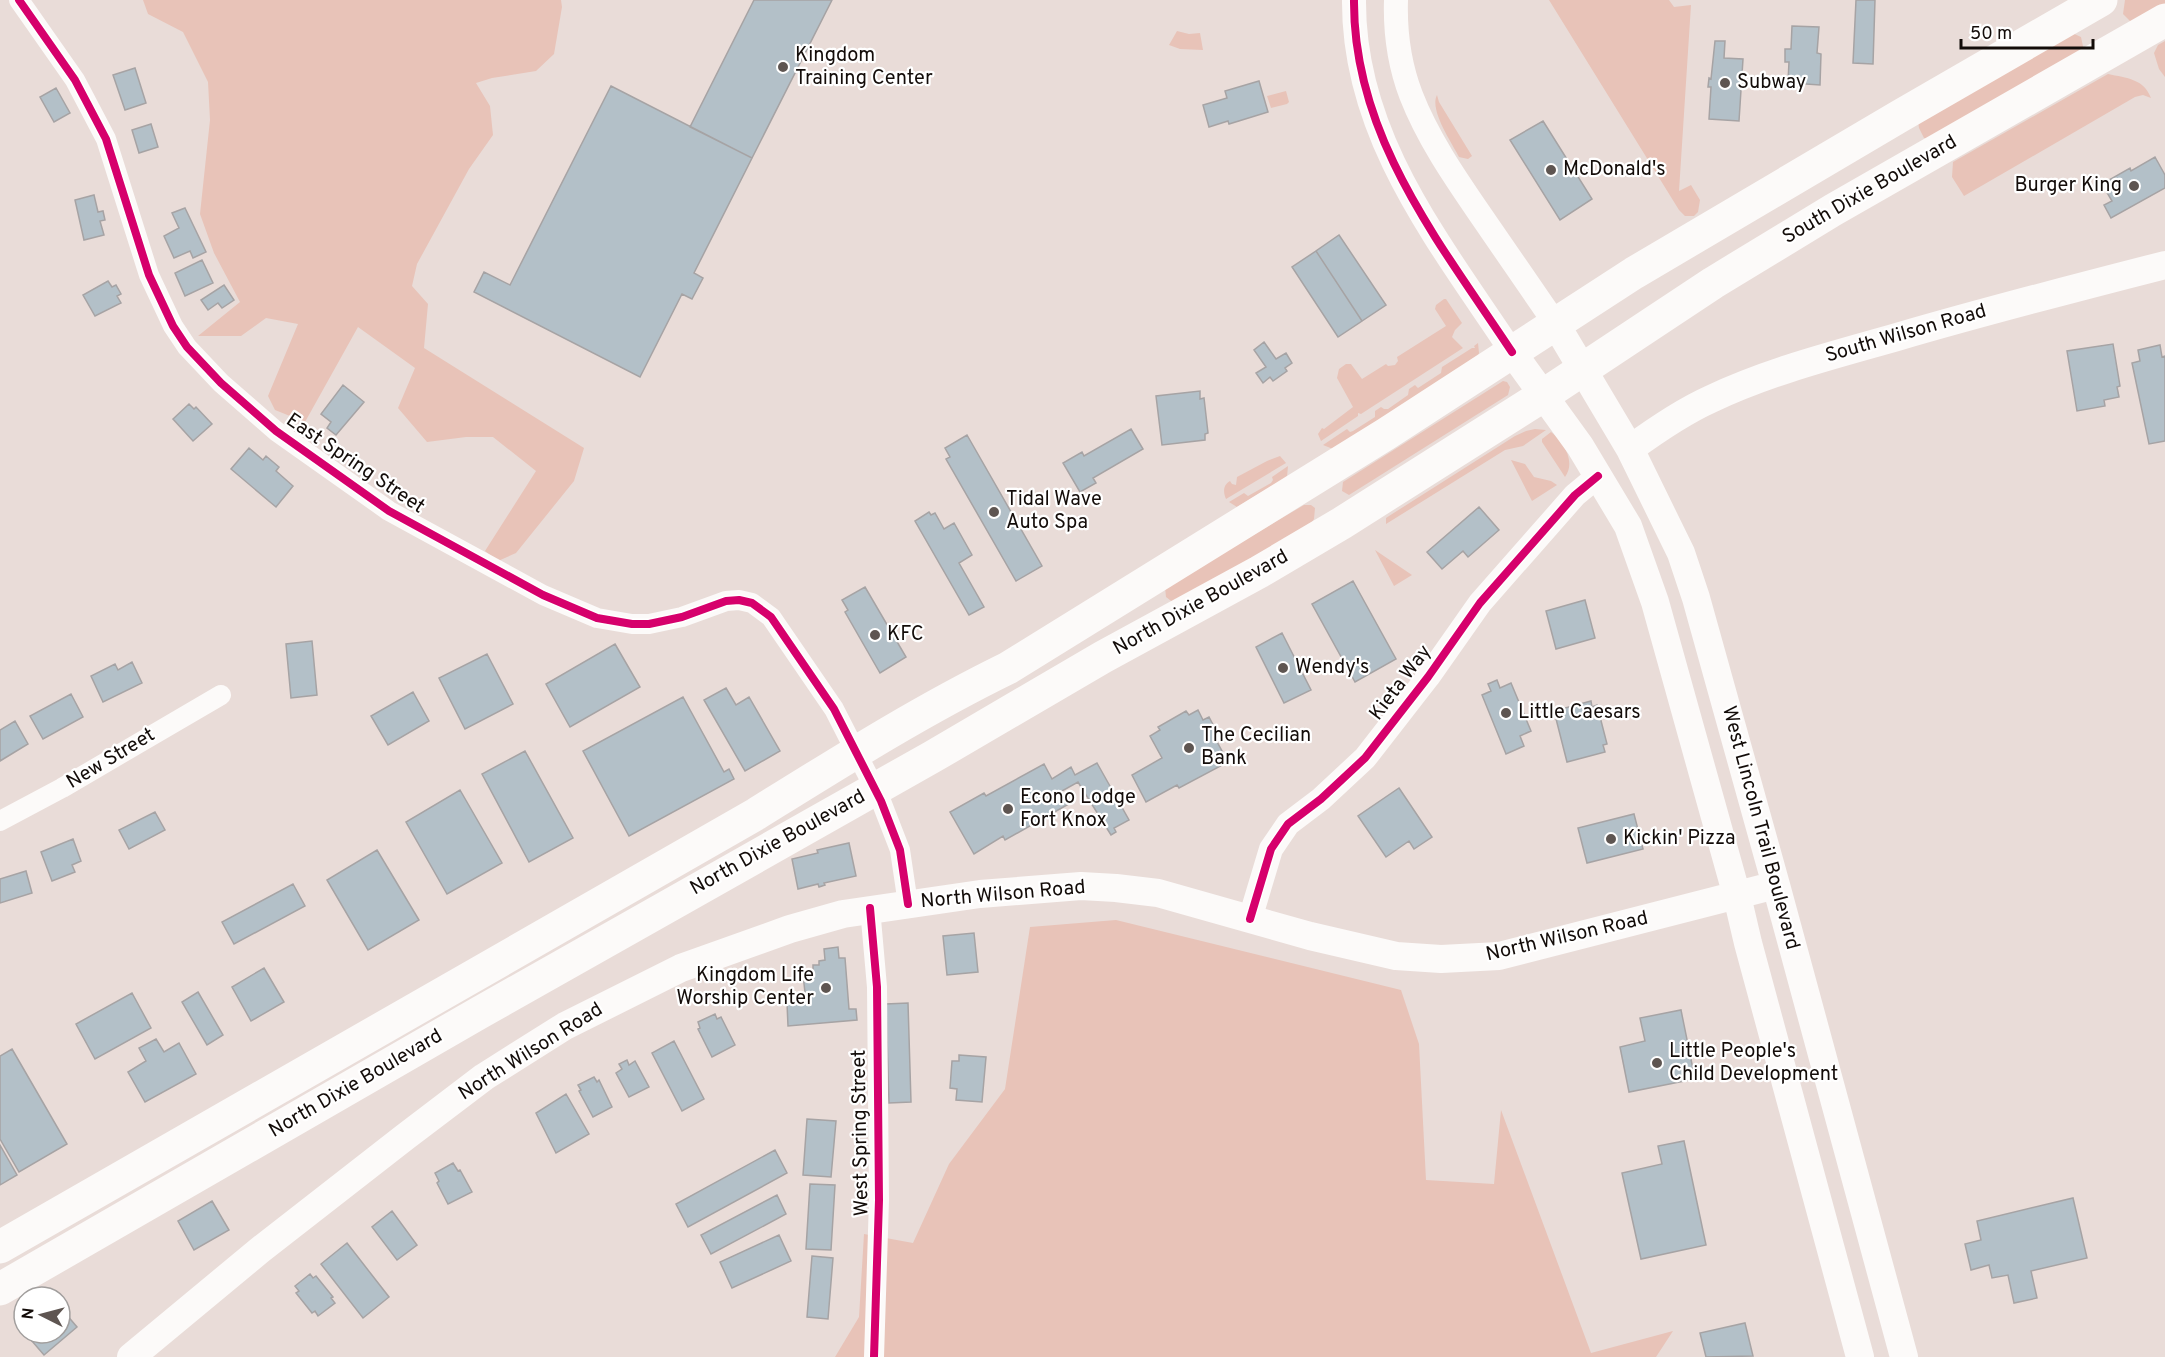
<svg xmlns="http://www.w3.org/2000/svg" width="2165" height="1357" font-family="Overpass,sans-serif">
<style>
.green{fill:#e8c3b8}
.building{fill:#b3c0c8;stroke:#a6a3a4;stroke-width:1.5}
.lines{fill:none;stroke-linecap:round;stroke-linejoin:round}
.minor{stroke:#fcfaf9;stroke-width:20}
.tertiary{stroke:#fcfaf9;stroke-width:24}
.secondary{stroke:#fcfaf9;stroke-width:28}
.trunk{stroke:#fcfaf9;stroke-width:33}
.cycleway-casing{stroke:#fff;stroke-width:11}
.cycleway{stroke:#d6006c;stroke-width:8}
.poi-dot{fill:#5e5551;stroke:#fff;stroke-width:2}
.labels{text-anchor:middle;dominant-baseline:central;stroke-width:4.5;stroke-linejoin:round;paint-order:stroke}
.poi-label{font-size:20px;fill:#130c09;stroke:#fff;text-anchor:start}
.street-label{font-size:20px;fill:#130c09;stroke:#fff}
</style>
<rect width="100%" height="100%" fill="#e9dcd8"/>
<path class="green" d="M 143,0 L 561,0 L 562,7 L 554,54 L 536,71 L 492,78 L 476,83 L 490,106 L 493,135 L 469,169 L 417,264 L 412,286 L 428,304 L 424,348 L 584,448 L 574,481 L 516,553 L 498,561 L 485,551 L 536,471 L 493,437 L 466,437 L 427,442 L 398,408 L 415,368 L 358,327 L 305,422 L 275,410 L 268,396 L 298,324 L 266,318 L 241,336 L 198,336 L 240,302 L 214,253 L 200,214 L 210,120 L 208,82 L 183,32 L 148,14 Z
M 1549,0 L 1669,0 L 1674,7 L 1691,5 L 1679,191 L 1691,185 L 1700,200 L 1698,212 L 1694,216 L 1685,216 L 1679,210 Z
M 2125,0 L 2165,0 L 2165,7 L 2131,22 L 2123,14 Z
M 1177,31 L 1189,34 L 1200,33 L 1203,50 L 1180,49 L 1169,45 Z
M 2070,32 L 2081,37 L 2084,51 L 1930,139 L 1924,138 L 1919,128 L 1918,121 Z
M 2165,41 L 2165,77 L 2159,69 L 2154,53 L 2158,45 Z
M 2108,74 C 2127,78 2144,79 2151,98 L 2143,95 L 2135,97 L 1964,196 L 1952,177 L 1953,162 Z
M 1286,91 L 1289,102 L 1287,104 L 1271,108 L 1267,96 Z
M 1437,95 L 1439,102 L 1472,156 L 1468,159 L 1459,157 C 1452,143 1429,110 1437,95 Z
M 1444,299 L 1446,299 L 1462,323 L 1455,330 L 1452,337 L 1463,348 L 1361,414 L 1358,413 L 1358,416 L 1321,441 L 1318,434 L 1322,428 L 1324,429 L 1353,407 L 1337,378 L 1339,369 L 1346,364 L 1351,364 L 1362,379 L 1386,364 L 1388,366 L 1395,365 L 1398,361 L 1397,357 L 1446,326 L 1435,309 L 1436,305 Z
M 1478,343 L 1479,353 L 1477,359 L 1333,449 L 1323,445 L 1347,429 L 1350,432 L 1353,431 L 1375,417 L 1375,411 L 1381,407 L 1384,409 L 1388,409 L 1408,395 L 1409,389 L 1415,385 L 1418,388 L 1441,373 L 1442,367 L 1472,348 L 1475,348 L 1474,346 Z
M 1503,381 L 1507,382 L 1510,387 L 1508,395 L 1349,495 L 1342,491 L 1343,482 Z
M 1535,429 L 1546,430 L 1523,446 L 1505,450 L 1386,524 L 1386,518 L 1389,516 L 1515,436 L 1526,431 Z
M 1551,432 C 1564,442 1576,462 1565,477 L 1542,442 L 1542,439 Z
M 1280,456 L 1286,463 L 1226,499 C 1223,492 1223,485 1230,481 L 1232,484 L 1236,485 L 1237,477 L 1267,461 Z
M 1511,460 L 1525,464 L 1534,477 L 1551,481 L 1557,485 L 1532,501 Z
M 1288,466 L 1287,477 L 1237,507 L 1229,502 L 1244,493 L 1248,496 L 1271,483 L 1273,480 L 1272,477 Z
M 1304,505 L 1311,505 L 1315,508 L 1314,519 L 1310,525 L 1175,604 L 1166,597 L 1165,587 Z
M 1375,550 L 1412,575 L 1394,586 Z
M 1116,920 L 1401,990 L 1419,1044 L 1426,1180 L 1494,1184 L 1501,1110 L 1591,1353 L 1673,1331 L 1656,1357 L 835,1357 L 859,1317 L 864,1234 L 913,1243 L 949,1164 L 1005,1089 L 1030,927 Z"/>
<path class="building" d="M 754,0 L 832,0 L 752,158 L 690,127 Z
M 1856,0 L 1875,0 L 1873,64 L 1853,63 Z
M 1792,26 L 1819,27 L 1817,53 L 1821,54 L 1820,85 L 1791,83 L 1788,81 L 1789,62 L 1785,62 L 1785,49 L 1791,49 Z
M 1715,41 L 1725,41 L 1724,58 L 1743,59 L 1739,121 L 1709,119 L 1711,87 L 1708,87 L 1709,78 L 1711,79 Z
M 135,68 L 146,103 L 125,110 L 113,75 Z
M 1259,81 L 1268,112 L 1229,124 L 1228,121 L 1209,127 L 1203,105 L 1227,98 L 1225,91 Z
M 611,86 L 752,158 L 694,273 L 703,278 L 692,299 L 682,294 L 640,377 L 474,292 L 484,272 L 510,285 Z
M 56,88 L 70,113 L 54,122 L 40,97 Z
M 1543,121 L 1592,199 L 1560,220 L 1510,140 Z
M 151,124 L 158,147 L 139,153 L 132,130 Z
M 2155,157 L 2165,175 L 2165,188 L 2111,218 L 2104,205 L 2112,201 L 2102,184 L 2130,168 L 2131,171 Z
M 94,195 L 98,212 L 103,211 L 105,220 L 100,221 L 104,235 L 84,240 L 75,200 Z
M 185,208 L 206,252 L 193,258 L 190,251 L 174,258 L 164,236 L 179,228 L 172,213 Z
M 1339,235 L 1386,305 L 1362,321 L 1316,251 Z
M 1316,251 L 1362,321 L 1338,337 L 1292,267 Z
M 202,260 L 213,283 L 185,296 L 175,273 Z
M 108,281 L 112,287 L 116,285 L 121,294 L 117,296 L 121,303 L 95,316 L 83,295 Z
M 224,285 L 234,300 L 222,308 L 218,303 L 208,310 L 201,300 Z
M 1264,342 L 1276,359 L 1286,353 L 1292,363 L 1285,368 L 1287,371 L 1273,381 L 1270,377 L 1263,383 L 1256,373 L 1266,367 L 1254,350 Z
M 2113,344 L 2120,386 L 2117,387 L 2119,397 L 2104,400 L 2105,406 L 2077,411 L 2067,351 Z
M 2160,345 L 2162,357 L 2165,356 L 2165,441 L 2149,444 L 2132,363 L 2140,361 L 2138,350 Z
M 343,385 L 364,402 L 336,435 L 327,428 L 331,422 L 321,414 Z
M 1200,391 L 1200,399 L 1204,398 L 1208,433 L 1205,434 L 1205,440 L 1162,445 L 1156,396 Z
M 189,404 L 194,409 L 196,407 L 212,424 L 193,441 L 173,419 Z
M 1131,429 L 1143,449 L 1093,478 L 1096,483 L 1080,492 L 1063,463 L 1082,452 L 1084,456 Z
M 967,435 L 1042,566 L 1016,581 L 946,459 L 950,457 L 945,448 Z
M 249,448 L 263,460 L 266,456 L 279,467 L 276,471 L 293,486 L 276,507 L 231,469 Z
M 1479,507 L 1499,530 L 1468,557 L 1463,551 L 1442,569 L 1427,552 Z
M 929,512 L 931,515 L 935,513 L 944,529 L 954,523 L 972,555 L 959,563 L 984,607 L 969,615 L 915,521 Z
M 1353,581 L 1396,659 L 1355,682 L 1312,604 Z
M 865,587 L 906,657 L 880,673 L 845,612 L 848,610 L 842,600 Z
M 1585,600 L 1595,638 L 1556,649 L 1546,611 Z
M 1282,633 L 1311,690 L 1284,703 L 1256,647 Z
M 312,641 L 317,695 L 291,698 L 286,644 Z
M 615,644 L 640,687 L 570,727 L 546,684 Z
M 487,654 L 513,704 L 465,729 L 439,678 Z
M 132,662 L 142,683 L 103,702 L 91,676 L 115,664 L 118,670 Z
M 1497,680 L 1500,688 L 1511,683 L 1531,731 L 1520,736 L 1524,746 L 1506,754 L 1482,695 L 1491,691 L 1488,684 Z
M 726,688 L 736,705 L 749,697 L 780,751 L 745,771 L 704,700 Z
M 413,692 L 429,721 L 388,745 L 371,716 Z
M 71,694 L 83,717 L 43,739 L 30,716 Z
M 683,697 L 724,772 L 729,769 L 734,779 L 629,836 L 583,751 Z
M 1591,701 L 1592,707 L 1597,705 L 1607,744 L 1603,745 L 1605,752 L 1567,762 L 1554,711 Z
M 1198,710 L 1203,720 L 1209,717 L 1219,736 L 1215,738 L 1228,762 L 1179,788 L 1177,785 L 1146,802 L 1132,775 L 1162,758 L 1150,736 L 1160,730 L 1158,727 L 1186,711 L 1189,715 Z
M 15,721 L 28,744 L 0,761 L 0,730 Z
M 525,751 L 573,838 L 529,862 L 482,774 Z
M 1097,763 L 1129,820 L 1114,828 L 1116,832 L 1111,835 L 1078,782 L 1060,792 L 1067,805 L 1005,840 L 1003,836 L 974,854 L 950,812 L 984,793 L 986,796 L 1044,764 L 1052,779 L 1071,767 L 1075,775 Z
M 1399,788 L 1432,837 L 1414,849 L 1409,841 L 1386,857 L 1358,816 Z
M 460,790 L 502,863 L 447,894 L 406,822 Z
M 155,812 L 165,830 L 129,849 L 119,830 Z
M 1634,814 L 1643,849 L 1587,863 L 1578,828 Z
M 73,839 L 81,861 L 72,865 L 75,872 L 52,881 L 41,852 Z
M 849,843 L 856,876 L 824,883 L 825,885 L 819,887 L 818,884 L 798,889 L 792,859 L 818,853 L 817,850 Z
M 377,850 L 419,920 L 368,950 L 327,880 Z
M 26,871 L 32,893 L 0,903 L 0,879 Z
M 293,884 L 305,906 L 234,944 L 222,922 Z
M 974,933 L 978,972 L 947,975 L 943,936 Z
M 838,947 L 839,958 L 845,958 L 849,1009 L 856,1009 L 857,1020 L 788,1026 L 787,1003 L 806,1001 L 803,975 L 813,974 L 813,965 L 819,965 L 819,961 L 825,960 L 824,949 Z
M 264,968 L 284,1002 L 251,1021 L 232,987 Z
M 198,992 L 223,1035 L 207,1045 L 182,1002 Z
M 132,993 L 151,1028 L 95,1059 L 76,1024 Z
M 908,1003 L 911,1102 L 889,1103 L 886,1004 Z
M 1681,1010 L 1695,1079 L 1629,1092 L 1620,1047 L 1645,1041 L 1640,1018 Z
M 715,1014 L 717,1019 L 721,1017 L 735,1045 L 712,1057 L 698,1029 L 700,1028 L 698,1022 Z
M 156,1039 L 164,1052 L 179,1043 L 196,1074 L 145,1102 L 128,1072 L 146,1061 L 139,1048 Z
M 674,1041 L 704,1099 L 682,1111 L 652,1053 Z
M 12,1049 L 67,1144 L 19,1172 L 0,1139 L 0,1056 Z
M 959,1055 L 986,1057 L 982,1102 L 956,1100 L 957,1089 L 950,1088 L 952,1061 L 959,1061 Z
M 627,1060 L 629,1065 L 635,1061 L 649,1087 L 629,1097 L 616,1073 L 622,1069 L 619,1064 Z
M 594,1077 L 597,1082 L 599,1080 L 612,1107 L 593,1117 L 579,1091 L 581,1090 L 578,1085 Z
M 566,1094 L 589,1134 L 556,1153 L 536,1113 Z
M 807,1119 L 836,1121 L 831,1177 L 803,1175 Z
M 1684,1141 L 1706,1245 L 1641,1259 L 1622,1173 L 1662,1164 L 1658,1146 Z
M 0,1145 L 17,1175 L 0,1185 Z
M 775,1150 L 787,1173 L 688,1227 L 676,1204 Z
M 453,1163 L 458,1171 L 460,1170 L 472,1192 L 448,1204 L 437,1183 L 439,1181 L 435,1173 Z
M 810,1184 L 835,1185 L 831,1250 L 806,1249 Z
M 777,1195 L 786,1214 L 711,1254 L 701,1235 Z
M 2073,1198 L 2087,1258 L 2031,1271 L 2037,1298 L 2014,1303 L 2008,1275 L 1992,1278 L 1989,1265 L 1971,1270 L 1965,1244 L 1981,1240 L 1977,1221 Z
M 212,1201 L 229,1230 L 194,1250 L 178,1221 Z
M 392,1211 L 417,1245 L 397,1260 L 372,1227 Z
M 779,1235 L 791,1261 L 732,1288 L 720,1262 Z
M 347,1243 L 389,1297 L 363,1318 L 321,1264 Z
M 812,1256 L 833,1258 L 828,1319 L 807,1317 Z
M 310,1274 L 313,1278 L 316,1276 L 333,1297 L 331,1298 L 335,1303 L 318,1316 L 315,1311 L 312,1313 L 296,1293 L 299,1291 L 295,1286 Z
M 60,1307 L 77,1327 L 44,1355 L 25,1333 L 60,1333 Z
M 1745,1323 L 1753,1356 L 1706,1357 L 1700,1333 Z"/>
<g class="lines">
<path class="minor" d="M 19,0 L 75,80 L 106,139 L 149,275 L 173,326 L 187,347 L 221,383 L 276,431 L 389,511 L 543,595 L 597,618 L 632,624 L 649,624 L 682,617 L 726,601 L 739,600 L 752,603 L 771,617 L 834,709 L 881,801 L 900,850 L 908,904
M 0,821 L 62,788 L 221,695
M 870,908 L 877,987 L 879,1200 L 874,1357"/>
<path class="tertiary" d="M 1354,0 C 1353,137 1440,243 1512,352
M 1396,0 C 1395,31 1400,66 1411,95 C 1428,139 1456,179 1482,217 C 1507,253 1531,288 1555,323
M 1250,919 L 1271,849 L 1288,824 L 1321,799 L 1365,758 L 1428,677 L 1480,603 L 1575,495 L 1598,476"/>
<path class="secondary" d="M 1555,323 L 1630,449 L 1681,553 L 1696,598 L 1776,885 L 1904,1357
M 1512,352 L 1580,446 L 1628,526 L 1655,602 L 1737,896 L 1748,943 L 1860,1357
M 1630,449 C 1656,430 1682,412 1711,399 C 1770,371 1834,355 1897,337 C 1986,311 2075,288 2165,265
M 131,1357 L 260,1250 L 405,1137 L 484,1077 L 565,1026 L 681,968 L 790,929 L 843,914 L 980,894 L 1081,886 L 1116,888 L 1158,893 L 1310,936 L 1396,956 L 1441,959 L 1499,956 L 1776,885"/>
<path class="trunk" d="M 0,1247 L 756,814 C 838,763 920,711 1008,668 L 1386,434 L 1634,273 L 1900,116 L 2101,0
M 0,1289 L 479,1013 L 932,757 L 1103,657 L 1259,572 L 1342,523 L 1544,395 L 1713,283 L 1833,210 L 2165,20"/>
<g class="cycleway-casing">
<path id="cycleway" d="M 19,0 L 75,80 L 106,139 L 149,275 L 173,326 L 187,347 L 221,383 L 276,431 L 389,511 L 543,595 L 597,618 L 632,624 L 649,624 L 682,617 L 726,601 L 739,600 L 752,603 L 771,617 L 834,709 L 881,801 L 900,850 L 908,904
M 1354,0 C 1353,137 1440,243 1512,352
M 870,908 L 877,987 L 879,1200 L 874,1357
M 1250,919 L 1271,849 L 1288,824 L 1321,799 L 1365,758 L 1428,677 L 1480,603 L 1575,495 L 1598,476"/>
</g>
<use href="#cycleway" class="cycleway"/>
</g>
<g class="poi-dot">
<circle cx="783" cy="67" r="6"/>
<circle cx="1725" cy="83" r="6"/>
<circle cx="1551" cy="170" r="6"/>
<circle cx="2134" cy="186" r="6"/>
<circle cx="994" cy="512" r="6"/>
<circle cx="875" cy="635" r="6"/>
<circle cx="1283" cy="668" r="6"/>
<circle cx="1506" cy="713" r="6"/>
<circle cx="1189" cy="748" r="6"/>
<circle cx="1008" cy="809" r="6"/>
<circle cx="1611" cy="839" r="6"/>
<circle cx="826" cy="988" r="6"/>
<circle cx="1657" cy="1063" r="6"/>
</g>
<g class="labels">
<g class="poi-label">
<text x="795" y="56">Kingdom<tspan x="795" dy="23">Training Center</tspan></text>
<text x="1737" y="83">Subway</text>
<text x="1563" y="170">McDonald's</text>
<text x="2122" y="186" text-anchor="end">Burger King</text>
<text x="1006" y="500">Tidal Wave<tspan x="1006" dy="23">Auto Spa</tspan></text>
<text x="887" y="635">KFC</text>
<text x="1295" y="668">Wendy's</text>
<text x="1518" y="713">Little Caesars</text>
<text x="1201" y="736">The Cecilian<tspan x="1201" dy="23">Bank</tspan></text>
<text x="1020" y="798">Econo Lodge<tspan x="1020" dy="23">Fort Knox</tspan></text>
<text x="1623" y="839">Kickin' Pizza</text>
<text x="814" y="976" text-anchor="end">Kingdom Life<tspan x="814" dy="23">Worship Center</tspan></text>
<text x="1669" y="1052">Little People's<tspan x="1669" dy="23">Child Development</tspan></text>
</g>
<g class="street-label">
<text transform="translate(1870 190) rotate(-30)">South Dixie Boulevard</text>
<text transform="translate(1906 334) rotate(-16)">South Wilson Road</text>
<text transform="translate(355 464) rotate(34)">East Spring Street</text>
<text transform="translate(1201 603) rotate(-29)">North Dixie Boulevard</text>
<text transform="translate(1401 683) rotate(-53)">Kieta Way</text>
<text transform="translate(111 759) rotate(-31)">New Street</text>
<text transform="translate(1760 828) rotate(75)">West Lincoln Trail Boulevard</text>
<text transform="translate(778 843) rotate(-29)">North Dixie Boulevard</text>
<text transform="translate(1003 895) rotate(-5)">North Wilson Road</text>
<text transform="translate(1567 937) rotate(-13)">North Wilson Road</text>
<text transform="translate(531 1052) rotate(-32)">North Wilson Road</text>
<text transform="translate(356 1084) rotate(-30)">North Dixie Boulevard</text>
<text transform="translate(861 1133) rotate(-91)">West Spring Street</text>
</g>
</g>
<g transform="translate(42 1315) rotate(276)"><circle r="28" fill="#ffffff" stroke="#a19e9d" stroke-width="1.5"/>
<path d="M0-4.5L10 22L0 15L-10 22Z" fill="#5e5551"/>
<text y="-9" font-size="16" font-weight="bold" text-anchor="middle" fill="#130c09">N</text>
</g>
<path d="M1961 39v9h132v-9" fill="none" stroke="#130c09" stroke-width="3"/>
<text x="1970" y="39" font-size="18" fill="#130c09" stroke="#ffffff" stroke-width="4.5" paint-order="stroke">50 m</text>
</svg>
